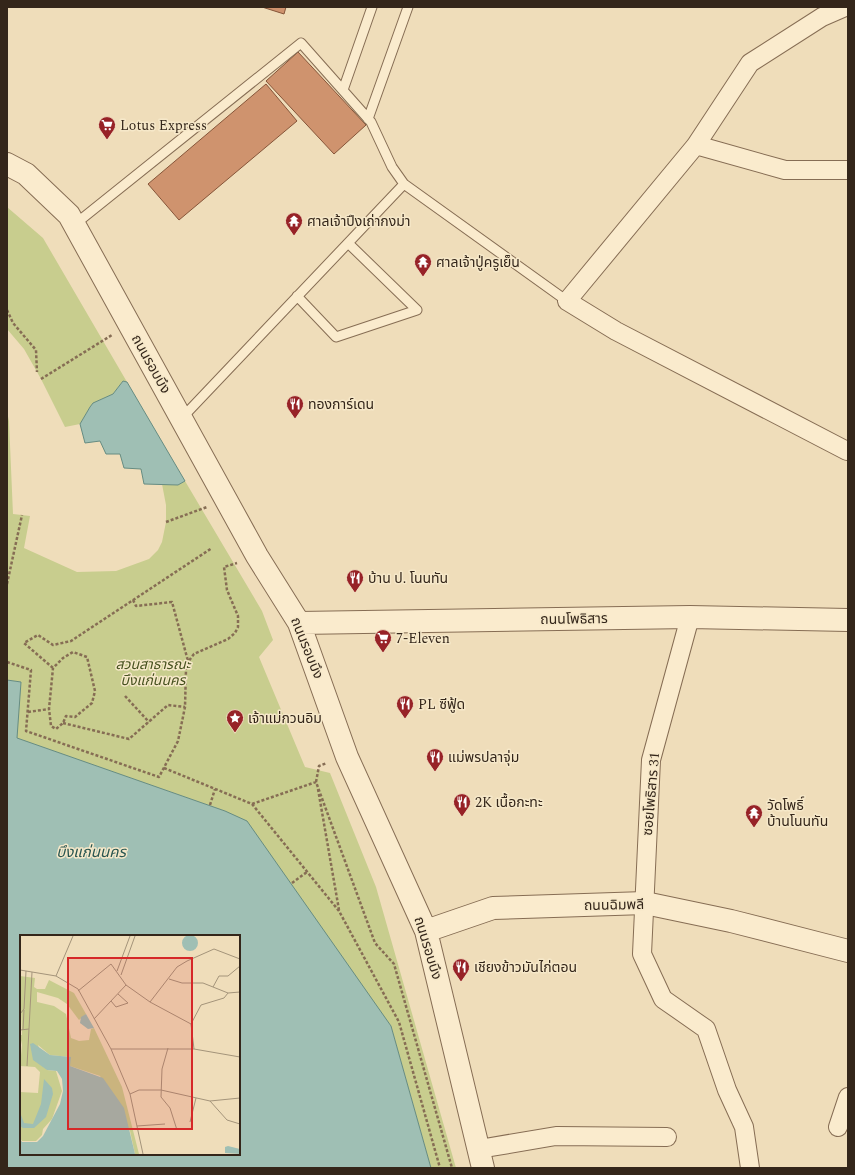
<svg xmlns="http://www.w3.org/2000/svg" width="855" height="1175" font-family="Spectral,'Noto Sans Thai',serif">
<style>
.green{fill:#c8cd8e}
.water{fill:#9fbfb4;stroke:#668c82;fill-rule:evenodd}
.building{fill:#cf936e;stroke:#865539}
.lines{fill:none;stroke-linecap:round;stroke-linejoin:round}
.service-casing{stroke:#866d54;stroke-width:11}
.minor-casing{stroke:#866d54;stroke-width:20}
.tertiary-casing{stroke:#866d54;stroke-width:24}
.path{stroke:#866d54;stroke-width:2.5;stroke-dasharray:3 2;stroke-linecap:butt}
.service{stroke:#faebcd;stroke-width:9}
.minor{stroke:#faebcd;stroke-width:18}
.tertiary{stroke:#faebcd;stroke-width:22}
.labels{text-anchor:middle;dominant-baseline:central;stroke-width:3;stroke-linejoin:round;paint-order:stroke}
.poi-label{font-size:14px;fill:#34261a;stroke:#f6e8c9;text-anchor:start}
.street-label{font-size:14px;fill:#34261a;stroke:#f6e8c9}
.park-label{font-size:14px;font-style:italic;fill:#47521f;stroke:#f6e8c9}
.water-label{font-size:15px;font-style:italic;fill:#285550;stroke:#f6e8c9}
.inset-road{fill:none;stroke:#a4947a;stroke-width:1}
.view{fill:#d62828;fill-opacity:0.15;stroke:#d62828;stroke-width:2}
.inset-edge{fill:none;stroke:#34261a;stroke-width:2}
</style>
<rect width="100%" height="100%" fill="#efddba"/>
<path class="green" d="M 7,207 L 43,238 L 127,382 L 123,381 L 113,394 L 98,401 L 90,407 L 80,424 L 65,427 L 41,379 L 24,349 L 7,329 Z
M 7,412 L 9,421 L 13,514 L 30,516 L 24,548 L 77,572 L 116,571 L 149,559 L 158,550 L 162,542 L 166,522 L 166,505 L 162,484 L 178,485 L 185,481 L 262,611 L 273,640 L 259,657 L 305,767 L 330,773 L 376,887 L 456,1168 L 431,1168 L 391,1026 L 225,811 L 16,738 L 21,682 L 7,680 Z"/>
<path class="water" d="M 123,381 L 127,382 L 185,481 L 178,485 L 144,484 L 141,469 L 124,468 L 120,454 L 106,454 L 100,441 L 85,443 L 80,424 L 90,407 L 93,403 L 113,394 Z
M 7,680 L 21,682 L 17,738 L 225,811 L 247,821 L 391,1026 L 431,1168 L 7,1168 ZM 21,936 L 239,936 L 239,1154 L 21,1154 Z"/>
<path class="building" d="M 262,7 L 286,7 L 284,14 Z
M 298,52 L 366,125 L 334,154 L 266,81 Z
M 266,84 L 297,121 L 179,220 L 148,184 Z"/>
<g class="lines">
<g class="service-casing">
<path id="service" d="M 343,90 L 372,7
M 368,119 L 408,7
M 74,225 L 301,43 L 371,122 L 392,167 L 404,184 L 567,301
M 297,296 L 336,337 L 417,310 L 348,243
M 181,419 L 404,184"/>
</g>
<g class="minor-casing">
<path id="minor" d="M 845,7 L 822,17 L 750,63 L 696,145 L 567,301 L 616,331 L 847,451
M 696,145 L 785,170 L 848,170
M 690,617 L 651,760 L 642,954 L 663,999 L 706,1029 L 727,1090 L 744,1127 L 750,1168
M 838,1127 L 848,1097
M 479,1149 L 556,1136 L 667,1137"/>
</g>
<g class="tertiary-casing">
<path id="tertiary" d="M 7,164 L 26,174 L 69,215 L 257,556 L 299,623 L 347,757 L 426,931 L 483,1168
M 299,623 L 690,617 L 848,620
M 426,931 L 493,908 L 645,903 L 731,921 L 848,951"/>
</g>
<path class="path" d="M 7,310 L 13,323 L 36,350 L 37,372
M 41,379 L 112,335
M 166,522 L 207,507
M 7,584 L 22,515
M 133,600 L 136,606 L 172,602 L 188,661
M 7,662 L 31,670 L 26,731 L 159,777 L 178,741 L 185,707 L 186,669 L 188,662 L 194,654 L 228,639 L 235,633 L 238,627 L 238,616 L 227,590 L 224,567 L 237,563
M 53,668 L 24,643 L 38,635 L 53,645 L 71,641 L 212,548
M 125,696 L 149,722
M 28,712 L 49,709 L 53,668 L 63,658 L 73,652 L 87,657 L 95,691 L 92,703 L 75,717 L 66,716 L 63,723 L 56,729 L 51,726 L 49,709
M 63,723 L 129,739 L 168,705 L 185,707
M 164,768 L 252,804 L 339,911 L 399,1022 L 440,1168
M 316,782 L 319,766 L 327,763
M 318,789 L 339,910
M 252,804 L 316,782 L 375,943 L 394,964 L 452,1168
M 210,805 L 215,789
M 292,883 L 307,872"/>
<use href="#service" class="service"/>
<use href="#minor" class="minor"/>
<use href="#tertiary" class="tertiary"/>
</g>
<defs>
<g id="supermarket-pin" transform="scale(0.9)"><path d="M0 17L-7.5 6A9.5 9.5 0 1 1 7.5 6Z" fill="#972227" stroke="#f6e8c9"/><path d="M-6-5.5h2.5l.6 2H6L4.5 2H-2.5L-4.4-4H-6ZM-1.5 3.2a1.3 1.3 0 1 0 .1 0ZM3 3.2a1.3 1.3 0 1 0 .1 0Z" fill="#fff"/></g>
<g id="temple-pin" transform="scale(0.9)"><path d="M0 17L-7.5 6A9.5 9.5 0 1 1 7.5 6Z" fill="#972227" stroke="#f6e8c9"/><path d="M0-6L5-2H3V0L6.5 2.5H4V6H1.5V3h-3V6H-4V2.5H-6.5L-3 0V-2H-5Z" fill="#fff"/></g>
<g id="restaurant-pin" transform="scale(0.9)"><path d="M0 17L-7.5 6A9.5 9.5 0 1 1 7.5 6Z" fill="#972227" stroke="#f6e8c9"/><path d="M-5-6h1v4h1v-4h1v4h1v-4h1v5L-1.5 .5V6h-2V.5L-5-1ZM5-6V6H3V1.5H1.5Q1.5-4 5-6Z" fill="#fff"/></g>
<g id="sight-pin" transform="scale(0.9)"><path d="M0 17L-7.5 6A9.5 9.5 0 1 1 7.5 6Z" fill="#972227" stroke="#f6e8c9"/><path d="M0-6L1.8-2.2L6-1.7L2.9 1.2L3.7 5.4L0 3.3L-3.7 5.4L-2.9 1.2L-6-1.7L-1.8-2.2Z" fill="#fff"/></g>
</defs>
<g fill-rule="evenodd">
<use href="#supermarket-pin" x="107" y="125"/>
<use href="#temple-pin" x="294" y="221"/>
<use href="#temple-pin" x="423" y="262"/>
<use href="#restaurant-pin" x="295" y="404"/>
<use href="#restaurant-pin" x="355" y="578"/>
<use href="#supermarket-pin" x="383" y="638"/>
<use href="#restaurant-pin" x="405" y="704"/>
<use href="#sight-pin" x="235" y="718"/>
<use href="#restaurant-pin" x="435" y="757"/>
<use href="#restaurant-pin" x="462" y="802"/>
<use href="#temple-pin" x="754" y="813"/>
<use href="#restaurant-pin" x="461" y="967"/>
</g>
<g class="labels">
<g class="poi-label">
<text x="120" y="125">Lotus Express</text>
<text x="307" y="221">ศาลเจ้าปึงเถ่ากงม่า</text>
<text x="436" y="262">ศาลเจ้าปู่ครูเย็น</text>
<text x="308" y="404">ทองการ์เดน</text>
<text x="368" y="578">บ้าน ป. โนนทัน</text>
<text x="396" y="638">7-Eleven</text>
<text x="418" y="704">PL ซีฟู้ด</text>
<text x="248" y="718">เจ้าแม่กวนอิม</text>
<text x="448" y="757">แม่พรปลาจุ่ม</text>
<text x="475" y="802">2K เนื้อกะทะ</text>
<text x="767" y="805">วัดโพธิ์<tspan x="767" dy="16">บ้านโนนทัน</tspan></text>
<text x="474" y="967">เชียงข้าวมันไก่ตอน</text>
</g>
<g class="street-label">
<text transform="translate(151 364) rotate(61)">ถนนรอบบึง</text>
<text transform="translate(574 619) rotate(-1)">ถนนโพธิสาร</text>
<text transform="translate(307 648) rotate(68)">ถนนรอบบึง</text>
<text transform="translate(651 794) rotate(-85)">ซอยโพธิสาร 31</text>
<text transform="translate(614 905) rotate(-1)">ถนนฉิมพลี</text>
<text transform="translate(428 948) rotate(73)">ถนนรอบบึง</text>
</g>
<g class="park-label">
<text x="153" y="664">สวนสาธารณะ<tspan x="153" dy="16">บึงแก่นนคร</tspan></text>
</g>
<g class="water-label">
<text x="91" y="852">บึงแก่นนคร</text>
</g>
</g>
<g transform="translate(20 935)">
<rect width="220" height="220" fill="#efddba"/>
<path d="M 0,41 L 15,43 L 14,52 L 17,54 L 25,54 L 29,45 L 54,58 L 66,79 L 59,85 L 47,69 L 38,63 L 17,57 L 17,67 L 34,71 L 46,79 L 51,103 L 59,106 L 69,105 L 71,94 L 74,93 L 102,152 L 119,219 L 115,219 L 110,196 L 80,141 L 50,131 L 50,122 L 30,120 L 18,110 L 27,135 L 36,136 L 42,156 L 32,184 L 23,194 L 22,200 L 16,206 L 2,206 L 0,203 L 0,157 L 18,158 L 20,137 L 15,132 L 0,131 L 2,110 L 0,100 L 2,100 Z" fill="#c8cd8e"/>
<path d="M162 8a8 8 0 1 1 16 0a8 8 0 1 1-16 0ZM 66,79 L 74,93 L 68,94 L 60,88 L 61,82 ZM 13,108 L 30,120 L 51,122 L 50,131 L 83,143 L 104,173 L 115,219 L 0,219 L 0,204 L 2,207 L 17,207 L 23,201 L 40,169 L 43,156 L 42,144 L 37,136 L 27,135 L 13,125 L 10,109 ZM 24,144 L 32,153 L 33,159 L 26,182 L 14,193 L 3,193 L 0,191 L 0,177 L 4,188 L 13,189 L 21,169 ZM 208,211 L 220,214 L 220,219 L 205,218 L 205,212 Z" fill="#9fbfb4"/>
<path class="inset-road" d="M 0,35 L 36,41 L 58,54 L 91,114 L 110,159 L 123,219M 97,36 L 110,1M 101,40 L 115,1M 36,41 L 53,1M 149,44 L 162,48 L 183,48 L 208,58M 193,52 L 199,41 L 208,41 L 220,31M 58,56 L 91,29 L 106,50 L 130,67M 91,66 L 96,72 L 108,68 L 98,59M 0,79 L 4,74 L 6,36M 74,84 L 106,50M 171,89 L 130,67 L 157,32 L 167,26 L 194,14 L 220,24M 171,89 L 181,70 L 204,63 L 208,58 L 220,57M 171,89 L 174,114M 0,95 L 9,94 L 12,37M 3,95 L 4,75M 148,113 L 142,134 L 141,162 L 150,173 L 157,195M 91,114 L 174,114 L 220,122M 7,131 L 9,94M 110,159 L 119,155 L 141,155 L 190,166 L 220,163M 190,166 L 207,185 L 220,189M 170,187 L 176,163M 117,191 L 145,189"/>
<path class="view" d="M 48,23 L 172,23 L 172,194 L 48,194 Z"/>
<rect width="220" height="220" class="inset-edge"/>
</g>
<rect width="855" height="1175" fill="none" stroke="#34261a" stroke-width="16"/>
</svg>
